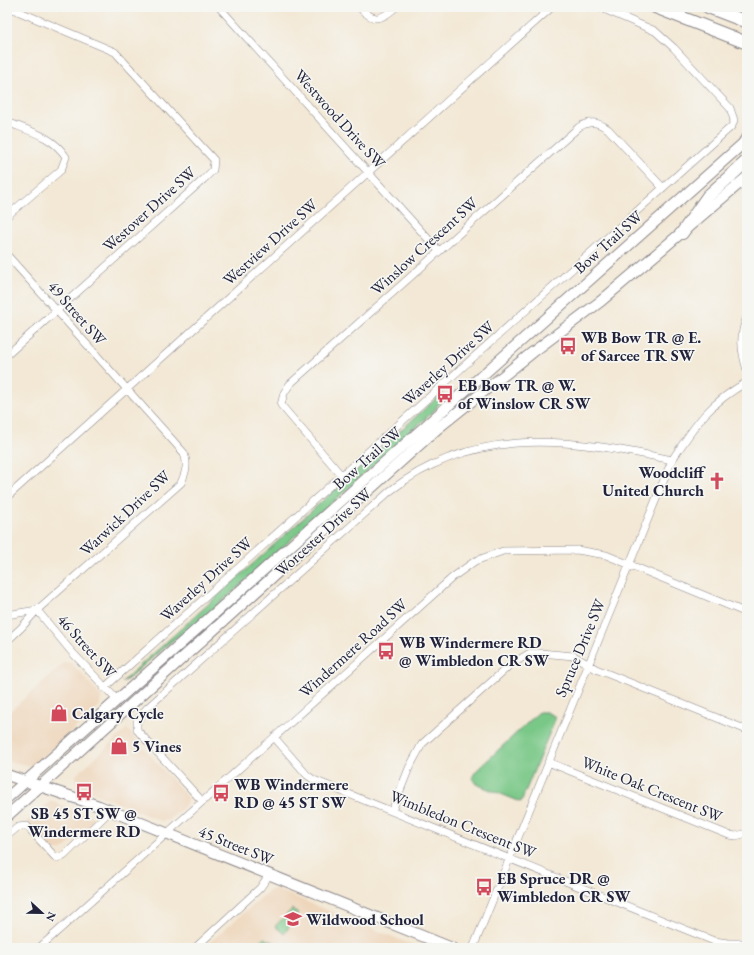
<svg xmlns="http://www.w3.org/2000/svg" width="754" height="955" font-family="'EB Garamond',serif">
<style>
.built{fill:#eed6bb}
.green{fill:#7ac888;stroke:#4e7562}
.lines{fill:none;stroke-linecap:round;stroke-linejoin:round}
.street-casing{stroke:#8a8588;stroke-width:8}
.secondary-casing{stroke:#8a8588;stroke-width:12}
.highway-casing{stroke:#8a8588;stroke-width:14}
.street{stroke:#fff;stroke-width:7}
.secondary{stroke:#fff;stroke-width:10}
.highway{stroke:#fff;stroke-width:12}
.labels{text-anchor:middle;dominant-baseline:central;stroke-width:3.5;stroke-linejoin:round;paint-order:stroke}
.street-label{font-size:16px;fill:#22223b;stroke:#f6f6f2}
.poi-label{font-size:16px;font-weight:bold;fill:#22223b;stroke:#f6f6f2;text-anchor:start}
</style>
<rect width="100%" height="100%" fill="#f6f6f2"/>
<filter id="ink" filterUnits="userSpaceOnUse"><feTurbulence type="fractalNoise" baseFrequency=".025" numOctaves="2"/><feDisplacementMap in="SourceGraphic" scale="8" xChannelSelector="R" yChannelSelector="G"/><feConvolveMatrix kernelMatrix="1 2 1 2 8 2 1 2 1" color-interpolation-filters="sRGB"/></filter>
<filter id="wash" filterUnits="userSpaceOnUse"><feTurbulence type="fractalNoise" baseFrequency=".012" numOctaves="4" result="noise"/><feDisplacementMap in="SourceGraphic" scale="16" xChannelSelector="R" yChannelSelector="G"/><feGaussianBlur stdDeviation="0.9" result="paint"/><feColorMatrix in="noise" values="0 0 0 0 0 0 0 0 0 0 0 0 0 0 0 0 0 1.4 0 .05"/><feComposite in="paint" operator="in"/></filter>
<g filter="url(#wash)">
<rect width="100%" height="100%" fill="#f3e8d5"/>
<path class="built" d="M 65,662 L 72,663 L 101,696 L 100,706 L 33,766 L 7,761 L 7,714 Z
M 127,729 L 188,798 L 185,806 L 169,820 L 161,821 L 76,786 L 76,775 Z
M 50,801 L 95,818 L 92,824 L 62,850 L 53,850 L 26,822 Z
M 275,889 L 278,890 L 420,948 L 203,948 L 269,891 Z"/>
<path class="green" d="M 442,393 L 444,396 L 434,411 L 204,618 L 168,644 L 128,679 L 122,682 Z
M 539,712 L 546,712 L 556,717 L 521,802 L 476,784 L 472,778 L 476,771 Z
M 292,909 L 298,914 L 284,934 L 275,926 Z
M 264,938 L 281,945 L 280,948 L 253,948 Z"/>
</g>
<g filter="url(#ink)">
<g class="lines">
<g class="street-casing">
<path id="street" d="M 219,7 L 439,251
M 359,7 C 374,23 381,20 396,7
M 7,122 C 29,131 53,136 66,157 L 61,170 L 7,216
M 7,255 L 184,453 C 188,464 186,472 181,483 L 37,610 L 21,628 L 7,641
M 747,317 C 739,336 741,351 747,370
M 7,355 L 204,179 L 213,170 L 214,160 L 115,52 L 8,7
M 342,476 L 281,405 L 284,393 L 290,384 L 579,127 C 590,120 598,122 608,129 L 663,188
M 7,497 L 552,7
M 37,610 L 70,650 L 117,700
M 7,615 L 37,610
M 104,688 L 732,126 L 734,120 L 730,108 L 674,48 L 655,31 L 599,7
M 274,737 L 307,775 L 314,780 L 714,941 L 728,943 L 747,943
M 548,762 L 729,835 L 736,836 L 747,833
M 202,801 L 137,730 L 137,721 L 147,708 L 390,491 C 476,424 572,439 672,460
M 392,811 L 409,768 L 422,744 L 510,665 L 530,653 L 540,653 L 574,656 L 596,669 L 747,730
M 7,836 L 18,827 L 27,826 L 56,858 L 64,856 L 110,811
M 39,948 L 453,577 L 475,561 L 503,551 L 577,550 L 606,555 L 747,613
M 195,948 L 260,888 L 269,875
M 473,948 L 672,460 C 696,424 708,404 747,382"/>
</g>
<g class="secondary-casing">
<path id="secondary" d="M 7,775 L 99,806 L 452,948
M 7,798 L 747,140
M 7,816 L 438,428 L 533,352 L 601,301 L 747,177"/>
</g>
<g class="highway-casing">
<path id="highway" d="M 655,7 L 747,43
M 708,7 L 747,22
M 745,142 L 747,139
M 682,233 L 708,196 L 747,161"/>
</g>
<use href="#street" class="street"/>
<use href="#secondary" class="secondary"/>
<use href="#highway" class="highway"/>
</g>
</g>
<defs>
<g id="bus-bare" transform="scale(1.38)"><path d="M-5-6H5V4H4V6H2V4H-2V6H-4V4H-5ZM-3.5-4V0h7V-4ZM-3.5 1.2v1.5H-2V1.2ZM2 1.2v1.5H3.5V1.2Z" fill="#d1495b" stroke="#f6f6f2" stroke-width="2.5" paint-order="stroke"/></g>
<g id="church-bare" transform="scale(1.38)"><path d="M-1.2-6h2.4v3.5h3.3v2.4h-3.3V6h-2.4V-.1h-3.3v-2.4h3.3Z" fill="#d1495b" stroke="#f6f6f2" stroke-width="2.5" paint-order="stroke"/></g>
<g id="shop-bare" transform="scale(1.38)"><path d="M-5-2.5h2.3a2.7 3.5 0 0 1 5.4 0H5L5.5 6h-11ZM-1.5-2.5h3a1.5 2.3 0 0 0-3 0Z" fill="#d1495b" stroke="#f6f6f2" stroke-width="2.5" paint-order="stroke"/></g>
<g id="school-bare" transform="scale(1.38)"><path d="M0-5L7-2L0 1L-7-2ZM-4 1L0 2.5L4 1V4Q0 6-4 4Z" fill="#d1495b" stroke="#f6f6f2" stroke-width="2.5" paint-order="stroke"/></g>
</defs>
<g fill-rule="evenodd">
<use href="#bus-bare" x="568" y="346"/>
<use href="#bus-bare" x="445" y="394"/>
<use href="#church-bare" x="717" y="481"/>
<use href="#bus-bare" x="386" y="651"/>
<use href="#shop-bare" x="59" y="713"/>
<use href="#shop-bare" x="119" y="746"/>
<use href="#bus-bare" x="84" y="792"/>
<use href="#bus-bare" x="221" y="793"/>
<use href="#bus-bare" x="484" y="887"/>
<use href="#school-bare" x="293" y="919"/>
</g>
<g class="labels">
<g class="street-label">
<text transform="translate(340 119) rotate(48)">Westwood Drive SW</text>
<text transform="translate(149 209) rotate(-42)">Westover Drive SW</text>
<text transform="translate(270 242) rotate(-42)">Westview Drive SW</text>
<text transform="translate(608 242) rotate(-42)">Bow Trail SW</text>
<text transform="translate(424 246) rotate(-42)">Winslow Crescent SW</text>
<text transform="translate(77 313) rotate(49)">49 Street SW</text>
<text transform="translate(448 363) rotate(-42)">Waverley Drive SW</text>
<text transform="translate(367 458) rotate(-42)">Bow Trail SW</text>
<text transform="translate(125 513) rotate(-43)">Warwick Drive SW</text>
<text transform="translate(323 532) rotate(-42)">Worcester Drive SW</text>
<text transform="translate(206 579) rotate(-42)">Waverley Drive SW</text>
<text transform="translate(87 646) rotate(48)">46 Street SW</text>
<text transform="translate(353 648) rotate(-42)">Windermere Road SW</text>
<text transform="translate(580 648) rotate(-67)">Spruce Drive SW</text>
<text transform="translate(652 789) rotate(22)">White Oak Crescent SW</text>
<text transform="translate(463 824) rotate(22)">Wimbledon Crescent SW</text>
<text transform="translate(236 845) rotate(22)">45 Street SW</text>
</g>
<g class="poi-label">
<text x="581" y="337">WB Bow TR @ E.<tspan x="581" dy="18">of Sarcee TR SW</tspan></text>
<text x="458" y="385">EB Bow TR @ W.<tspan x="458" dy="18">of Winslow CR SW</tspan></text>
<text x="704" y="472" text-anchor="end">Woodcliff<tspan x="704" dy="18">United Church</tspan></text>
<text x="399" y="642">WB Windermere RD<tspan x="399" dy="18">@ Wimbledon CR SW</tspan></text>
<text x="72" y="713">Calgary Cycle</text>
<text x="132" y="746">5 Vines</text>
<text x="234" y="784">WB Windermere<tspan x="234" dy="18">RD @ 45 ST SW</tspan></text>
<text x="84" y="813" text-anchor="middle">SB 45 ST SW @<tspan x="84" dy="18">Windermere RD</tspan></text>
<text x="497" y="878">EB Spruce DR @<tspan x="497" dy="18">Wimbledon CR SW</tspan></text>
<text x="306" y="919">Wildwood School</text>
</g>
</g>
<rect width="754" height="955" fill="none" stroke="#f6f6f2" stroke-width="24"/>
<g transform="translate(42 913) rotate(112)" stroke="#f6f6f2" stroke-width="3" paint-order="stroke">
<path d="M0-3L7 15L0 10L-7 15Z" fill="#22223b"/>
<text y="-6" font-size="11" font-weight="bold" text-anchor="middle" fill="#22223b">N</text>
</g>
</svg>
